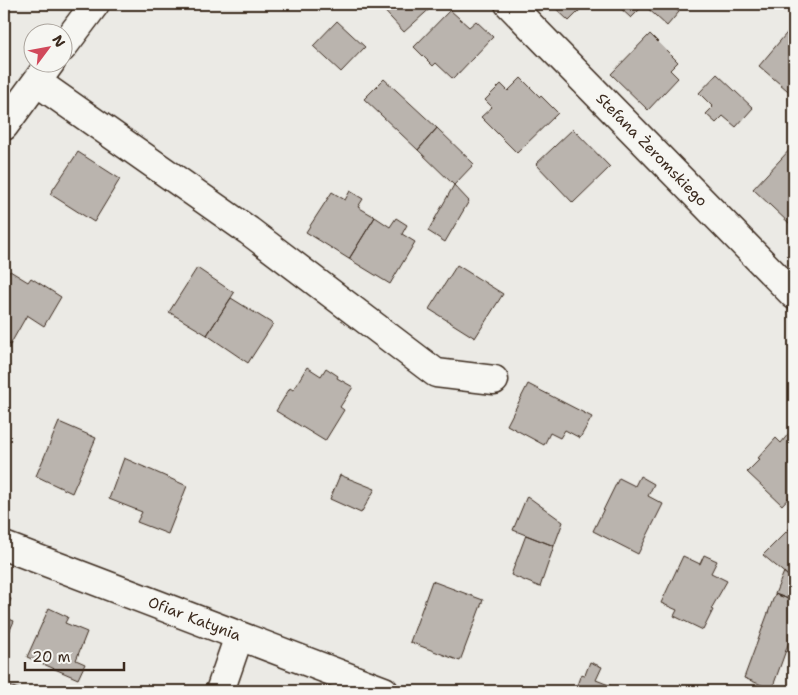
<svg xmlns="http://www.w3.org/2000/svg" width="798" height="695" font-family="'Shantell Sans',sans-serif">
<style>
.building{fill:#bab4ae;stroke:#3b2a1e}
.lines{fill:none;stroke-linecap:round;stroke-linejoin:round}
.minor-casing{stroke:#3b2a1e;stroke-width:31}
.minor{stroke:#f6f6f2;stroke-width:28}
.labels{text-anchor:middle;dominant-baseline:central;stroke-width:4.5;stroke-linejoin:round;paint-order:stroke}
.street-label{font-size:15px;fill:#3b2a1e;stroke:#f6f6f2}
</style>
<rect width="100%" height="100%" fill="#ebeae5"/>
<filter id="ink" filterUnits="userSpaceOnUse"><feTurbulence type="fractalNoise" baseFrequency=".02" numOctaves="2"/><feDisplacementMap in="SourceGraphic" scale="10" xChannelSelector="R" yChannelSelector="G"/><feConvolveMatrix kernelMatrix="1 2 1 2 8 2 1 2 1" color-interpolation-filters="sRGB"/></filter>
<g filter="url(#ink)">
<path class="building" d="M 378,4 L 435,4 L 404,32 Z
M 551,4 L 586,4 L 569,21 Z
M 620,4 L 670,4 L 679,12 L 667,26 L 644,5 L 631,18 L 618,6 Z
M 450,10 L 469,27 L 476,21 L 493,37 L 453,79 L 436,63 L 433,66 L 414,47 Z
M 337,21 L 365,47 L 341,72 L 313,46 Z
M 791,28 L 794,31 L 794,96 L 759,66 Z
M 650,34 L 678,62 L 670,70 L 678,78 L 648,110 L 611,74 Z
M 717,74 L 753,108 L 736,127 L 723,116 L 716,123 L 706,114 L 713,107 L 699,93 Z
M 521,78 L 540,97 L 541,96 L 558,113 L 517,153 L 481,117 L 492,107 L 485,100 L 501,84 L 508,91 Z
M 384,79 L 437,128 L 418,150 L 364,99 Z
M 437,128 L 474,164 L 454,185 L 418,150 Z
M 573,129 L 610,167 L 573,203 L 536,164 Z
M 794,145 L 794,220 L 790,224 L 753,189 Z
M 78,152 L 120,179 L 94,222 L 50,194 Z
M 454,185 L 469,201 L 445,242 L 428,231 Z
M 350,191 L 363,199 L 358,207 L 375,217 L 349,259 L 306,232 L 332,192 L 345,200 Z
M 375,217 L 390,227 L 396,218 L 407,225 L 402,234 L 415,242 L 390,284 L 349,259 Z
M 457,265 L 503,294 L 475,338 L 429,309 Z
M 197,268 L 234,293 L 207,335 L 169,312 Z
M 10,271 L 28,282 L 31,278 L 61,297 L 44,326 L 27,315 L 10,345 L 4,341 L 4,281 Z
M 231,298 L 273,324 L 248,363 L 207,335 Z
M 307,367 L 321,376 L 326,368 L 338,376 L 337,378 L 353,387 L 340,407 L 344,410 L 325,441 L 276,411 L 290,388 L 293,390 Z
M 528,384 L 592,417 L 580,438 L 565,430 L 560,438 L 550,433 L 544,445 L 507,425 Z
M 59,422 L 96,438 L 72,493 L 36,476 Z
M 793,428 L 794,429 L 794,492 L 782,505 L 747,472 L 760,459 L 758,458 L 776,438 L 781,443 Z
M 124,458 L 187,486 L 168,534 L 137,522 L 142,512 L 109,499 Z
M 340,475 L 375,489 L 361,513 L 330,499 Z
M 640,476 L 654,484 L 648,496 L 663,504 L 638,554 L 593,531 L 619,478 L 635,486 Z
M 527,496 L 563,522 L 554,546 L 513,530 Z
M 791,527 L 794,530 L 794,581 L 763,555 Z
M 526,535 L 554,546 L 540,587 L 511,575 Z
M 704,555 L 717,561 L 711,573 L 727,581 L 711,609 L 713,610 L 703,630 L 674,616 L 677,610 L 661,603 L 683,556 L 700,564 Z
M 784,572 L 794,581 L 794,601 L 775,594 Z
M 432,581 L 483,600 L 460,661 L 410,642 Z
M 775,594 L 794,601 L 794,628 L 772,689 L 744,678 Z
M 4,595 L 11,599 L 4,615 Z
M 49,608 L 68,617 L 65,623 L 87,632 L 76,660 L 85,664 L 78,679 L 27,657 Z
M 4,617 L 14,621 L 4,644 Z
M 590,662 L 602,667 L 596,680 L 624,691 L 575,691 L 581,674 L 585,675 Z
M 4,684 L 24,691 L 4,691 Z"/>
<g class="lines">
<g class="minor-casing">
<g id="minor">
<path id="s1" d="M 509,4 L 794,295"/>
<path d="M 62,48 L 95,4"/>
<path d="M 37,82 L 249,231 L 436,373 L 494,380"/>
<path d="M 4,126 L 51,62"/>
<path id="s2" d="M 4,546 L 384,691"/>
<path d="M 220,691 L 239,636"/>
</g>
</g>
<use href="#minor" class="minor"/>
</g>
</g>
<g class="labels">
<g class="street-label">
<text stroke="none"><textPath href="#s1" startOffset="204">Stefana Żeromskiego</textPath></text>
<text stroke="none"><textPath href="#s2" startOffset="204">Ofiar Katynia</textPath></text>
</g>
</g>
<rect width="798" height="695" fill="none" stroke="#f6f6f2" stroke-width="20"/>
<rect x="10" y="10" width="778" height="675" fill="none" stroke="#3b2a1e" stroke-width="2" filter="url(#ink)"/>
<g transform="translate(48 48) rotate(58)"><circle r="24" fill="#f6f6f2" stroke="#aba49d"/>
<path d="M0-4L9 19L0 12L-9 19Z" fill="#d1495b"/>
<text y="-8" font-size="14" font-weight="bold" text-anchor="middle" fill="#3b2a1e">N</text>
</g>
<path d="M25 662v8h99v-8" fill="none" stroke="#3b2a1e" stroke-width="2.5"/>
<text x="32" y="662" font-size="15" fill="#3b2a1e" stroke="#f6f6f2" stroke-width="4" paint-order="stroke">20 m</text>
</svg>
